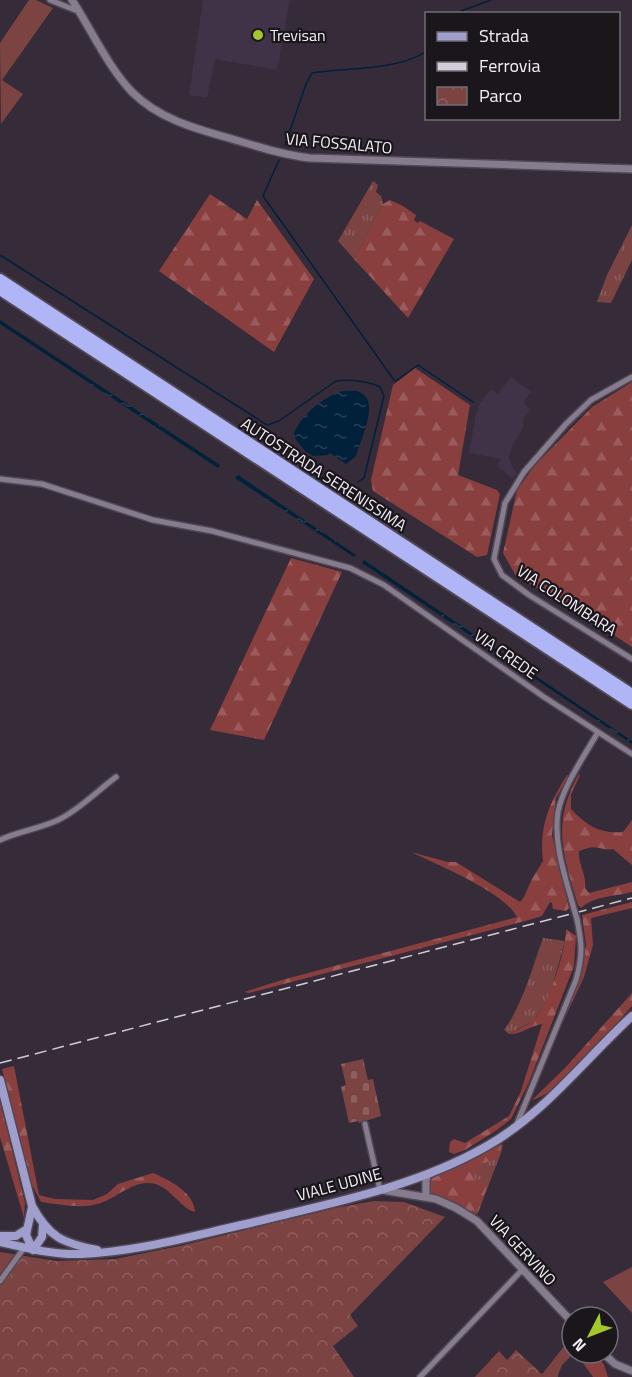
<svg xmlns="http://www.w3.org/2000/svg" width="632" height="1377" font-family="'Titillium Web',sans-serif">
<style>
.built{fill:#413347}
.grass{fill:url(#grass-tufts)}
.forest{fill:url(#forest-firs)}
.cemetery{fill:url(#cemetery-stones)}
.park{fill:url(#park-crowns)}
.garden{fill:#7b4443}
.water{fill:url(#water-ripples)}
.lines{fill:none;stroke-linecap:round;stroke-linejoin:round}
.stream{stroke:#01203a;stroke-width:1.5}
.minor-casing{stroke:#504854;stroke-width:8}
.tertiary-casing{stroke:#504854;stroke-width:10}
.primary-casing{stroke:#504854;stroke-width:11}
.motorway-casing{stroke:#504854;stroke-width:14}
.minor{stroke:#877c8d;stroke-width:5}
.tertiary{stroke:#877c8d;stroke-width:7}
.primary{stroke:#a09ecc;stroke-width:8}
.motorway{stroke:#b0b5f6;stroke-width:10}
.rail{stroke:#d4cdd7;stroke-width:1.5;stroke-dasharray:12 6;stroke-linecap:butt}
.minor-bridge-casing{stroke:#504854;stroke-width:8;stroke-linecap:butt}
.minor-bridge{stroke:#877c8d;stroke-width:5}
.poi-dot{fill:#a2c927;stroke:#1a161c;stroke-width:2}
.labels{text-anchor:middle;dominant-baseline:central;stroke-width:4.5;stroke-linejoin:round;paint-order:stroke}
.poi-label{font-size:16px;fill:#f4eef7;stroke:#1a161c;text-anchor:start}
.street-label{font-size:16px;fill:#f4eef7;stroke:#1a161c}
</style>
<defs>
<pattern id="grass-tufts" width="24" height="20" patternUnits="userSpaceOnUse" patternTransform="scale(1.5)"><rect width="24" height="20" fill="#7b4443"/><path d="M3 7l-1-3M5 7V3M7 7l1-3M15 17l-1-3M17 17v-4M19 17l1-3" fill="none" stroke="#8e5f5f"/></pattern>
<pattern id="forest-firs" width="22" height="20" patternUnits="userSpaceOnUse" patternTransform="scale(1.5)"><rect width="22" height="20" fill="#8a3f3f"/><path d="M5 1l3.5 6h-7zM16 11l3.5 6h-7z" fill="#9b5b5c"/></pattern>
<pattern id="cemetery-stones" width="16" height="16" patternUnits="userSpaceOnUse" patternTransform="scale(1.5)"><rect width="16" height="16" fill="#7b4443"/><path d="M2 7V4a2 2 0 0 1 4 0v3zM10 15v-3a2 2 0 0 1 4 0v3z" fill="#8e5f5f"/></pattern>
<pattern id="park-crowns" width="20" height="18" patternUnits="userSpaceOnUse" patternTransform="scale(1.5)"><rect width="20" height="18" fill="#7b4443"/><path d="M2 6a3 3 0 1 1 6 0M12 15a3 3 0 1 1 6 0" fill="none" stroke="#8e5f5f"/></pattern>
<pattern id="water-ripples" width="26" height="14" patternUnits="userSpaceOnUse" patternTransform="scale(1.5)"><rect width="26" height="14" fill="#01203a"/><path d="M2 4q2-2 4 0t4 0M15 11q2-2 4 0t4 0" fill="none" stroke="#274157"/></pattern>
</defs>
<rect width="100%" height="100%" fill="#352b39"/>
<path class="built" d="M 203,0 L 290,0 L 277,70 L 215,59 L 207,98 L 189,95 Z
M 511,377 L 531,392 L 523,402 L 530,409 L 523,419 L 523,429 L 513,444 L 509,457 L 511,465 L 517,473 L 512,478 L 497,466 L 501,459 L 469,453 L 476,414 L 480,403 L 491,389 L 498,394 Z"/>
<path class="grass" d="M 373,181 L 378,185 L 376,192 L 381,196 L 383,204 L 354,259 L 338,241 Z
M 632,225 L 632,260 L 611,303 L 597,302 L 607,275 Z
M 543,938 L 565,941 L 549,998 L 533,1021 L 509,1034 L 504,1030 C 523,1004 532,968 543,938 Z
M 498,1143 L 503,1145 L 502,1150 L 478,1213 L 474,1216 L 431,1195 L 429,1183 L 431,1179 Z
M 572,1336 L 572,1353 L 574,1353 L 562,1365 L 558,1375 L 558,1377 L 540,1377 Z"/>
<path class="forest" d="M 210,194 L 247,219 L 257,200 L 314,279 L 274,352 L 159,271 Z
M 390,200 L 403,206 L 416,215 L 414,220 L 418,223 L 420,221 L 454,239 L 408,318 L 354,259 L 383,204 Z
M 415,368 L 470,405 L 458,475 L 497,490 L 500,494 L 487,555 L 477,557 L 373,491 L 371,480 L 393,385 Z
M 632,382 L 632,647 L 577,611 L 516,576 L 503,553 L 517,490 L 535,465 L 592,407 Z
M 291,558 L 342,572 L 264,740 L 210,730 Z
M 579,774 L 580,775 L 571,795 L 571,809 C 587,826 600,834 623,832 L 632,820 L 632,865 L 613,849 C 606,850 605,849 599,848 C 593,846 585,849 579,851 C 578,865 587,875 585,888 L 589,893 L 632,882 L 632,892 C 614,897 596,895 581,908 L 578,905 C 563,855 551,822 579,774 Z
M 567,775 L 569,776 L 556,798 L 552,835 L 569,908 L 566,911 L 553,909 L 552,903 L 550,902 L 542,916 L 529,920 L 249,993 L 244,992 L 282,980 L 517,917 C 504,892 438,865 411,852 L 448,862 L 456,862 L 520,902 L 524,897 L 532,879 L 543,861 C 539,826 549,804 567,775 Z
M 632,902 L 632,908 L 591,918 L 593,945 L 584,977 L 553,1043 L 582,972 L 586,945 L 582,915 Z
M 566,929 L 576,936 L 574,966 L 529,1082 L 511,1119 L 497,1130 L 465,1150 L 454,1154 L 449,1152 L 450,1142 L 454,1139 L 465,1143 L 509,1116 L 521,1091 L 542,1024 C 530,1026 520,1035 509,1034 C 516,1030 527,1026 533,1020 C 549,1006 566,949 566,929 Z
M 632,993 L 632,1006 C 611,1029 560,1094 532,1100 L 565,1068 Z
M 14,1066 L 39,1195 L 55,1199 L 93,1200 L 107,1194 L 118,1184 L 153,1173 C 169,1180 194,1192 195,1212 C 179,1208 170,1184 149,1183 C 131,1182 114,1200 97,1204 C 80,1209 58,1204 41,1202 L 31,1183 L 2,1069 Z
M 0,1101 L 25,1203 L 24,1218 L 0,1137 Z
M 501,1146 C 498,1158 494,1161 482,1163 L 472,1179 L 481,1180 L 487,1187 L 479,1207 L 473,1212 C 467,1211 466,1207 461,1204 C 447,1195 429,1203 431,1179 C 440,1173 449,1173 458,1168 C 472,1161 486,1148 501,1146 Z
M 579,1353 L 596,1353 L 604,1365 L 608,1377 L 593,1377 L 580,1359 Z"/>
<path class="cemetery" d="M 363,1059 L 368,1080 L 373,1079 L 381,1116 L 359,1123 L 358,1121 L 349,1123 L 341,1087 L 346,1085 L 341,1064 Z"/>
<path class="park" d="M 374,1201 L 404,1202 L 445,1217 L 350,1315 L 358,1326 L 333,1346 L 354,1377 L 0,1377 L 0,1252 L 56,1261 L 115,1259 L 180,1246 L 335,1208 Z
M 516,1350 L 545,1377 L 475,1377 L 499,1351 L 507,1360 Z"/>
<path class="garden" d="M 29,0 L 36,0 L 53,8 L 2,80 L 23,94 L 1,124 L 0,43 Z
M 632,1267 L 632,1313 L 603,1282 Z"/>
<path class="water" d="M 0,320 L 220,465 L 218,468 L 0,324 Z
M 358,391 C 362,394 367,396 368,401 C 373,414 360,443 356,456 L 346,464 L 330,453 L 328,455 L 313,456 L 305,451 L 296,440 L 294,433 C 301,416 321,399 339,392 C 345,390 352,391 358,391 Z
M 238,475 L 356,555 L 354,557 L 235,478 Z
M 364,560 L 632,741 L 632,744 L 362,563 Z"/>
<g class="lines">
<path class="stream" d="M 458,14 L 461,11 L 491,0
M 285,145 L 306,84 L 312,73 C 343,68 402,70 426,51
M 279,160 L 263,196 L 394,380 L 396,381 L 418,365 L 473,402
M 0,255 L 267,425 L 279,421 L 336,381 C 348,379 368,381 380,387 L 384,396 L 364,478 L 358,482"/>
<g class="minor-casing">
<path id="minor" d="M 50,0 L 75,10 L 78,8
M 632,377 L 591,400 L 566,424 L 524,472 L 505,503 L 494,559 L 502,575 L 529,595 L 632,659
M 0,479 L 42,484 L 153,520 L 212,531 L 350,568 L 384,585 L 544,697 L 632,754
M 0,840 C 19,831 39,829 58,820 C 79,810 97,791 116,777
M 574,909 C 566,879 553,844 558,812 C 563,786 585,755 598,732
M 365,1124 L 380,1190
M 516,1126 L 576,980 C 583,955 582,944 577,919
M 0,1281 L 24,1248
M 420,1377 L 523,1269"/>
</g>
<g class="tertiary-casing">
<path id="tertiary" d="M 72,0 C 91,29 108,67 132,92 C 161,121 201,130 239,141 C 262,148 285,155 310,158 L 632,169
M 382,1190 L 436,1199 L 456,1208 L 477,1221 L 572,1322
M 426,1197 L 426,1180 L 428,1174
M 603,1353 L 615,1364 L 632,1371"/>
</g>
<g class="primary-casing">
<path id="primary" d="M 0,1080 L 32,1206 C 49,1237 62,1243 97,1250
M 32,1207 L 26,1235 L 33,1250
M 0,1236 L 16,1236 L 27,1229
M 0,1242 C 26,1248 54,1255 81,1254 C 137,1252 191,1236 246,1224 C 327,1204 414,1188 487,1146 C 545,1113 584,1060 632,1016
M 33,1250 L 42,1237 L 43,1225"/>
</g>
<g class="motorway-casing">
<path id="motorway" d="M 0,279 L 632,694
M 0,290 L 632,704"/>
</g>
<use href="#minor" class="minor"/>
<use href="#tertiary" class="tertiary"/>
<use href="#primary" class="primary"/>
<use href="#motorway" class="motorway"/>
<path class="rail" d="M 0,1063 L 632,898"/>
<g class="minor-bridge-casing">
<path id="minor-bridge" d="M 574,909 L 577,919"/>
</g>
<use href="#minor-bridge" class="minor-bridge"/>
</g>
<circle class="poi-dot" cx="258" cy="35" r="6"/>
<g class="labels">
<g class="poi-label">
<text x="270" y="35">Trevisan</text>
</g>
<g class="street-label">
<text transform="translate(339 143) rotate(5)">VIA FOSSALATO</text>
<text transform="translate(324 474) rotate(33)">AUTOSTRADA SERENISSIMA</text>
<text transform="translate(567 600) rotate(33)">VIA COLOMBARA</text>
<text transform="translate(506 654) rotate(35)">VIA CREDE</text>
<text transform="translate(339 1184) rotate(-15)">VIALE UDINE</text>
<text transform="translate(523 1250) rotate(47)">VIA GERVINO</text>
</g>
</g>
<rect x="425" y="12" width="195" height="108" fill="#1a161c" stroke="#716c74" stroke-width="1.5"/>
<rect x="437" y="32" width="30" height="9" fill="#a09ecc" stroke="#716c74" stroke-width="1.5"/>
<text x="479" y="42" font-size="18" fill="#f4eef7">Strada</text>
<rect x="437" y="62" width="30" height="9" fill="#d4cdd7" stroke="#716c74" stroke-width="1.5"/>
<text x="479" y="72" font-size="18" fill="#f4eef7">Ferrovia</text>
<rect x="437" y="87" width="30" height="18" fill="url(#park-crowns)" stroke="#716c74" stroke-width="1.5"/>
<text x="479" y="102" font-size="18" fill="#f4eef7">Parco</text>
<g transform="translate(590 1335) rotate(228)"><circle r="28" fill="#1a161c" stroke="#716c74" stroke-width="1.5"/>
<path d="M0-4.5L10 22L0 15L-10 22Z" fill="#a2c927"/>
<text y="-9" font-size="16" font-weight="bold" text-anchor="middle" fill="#f4eef7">N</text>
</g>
</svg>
